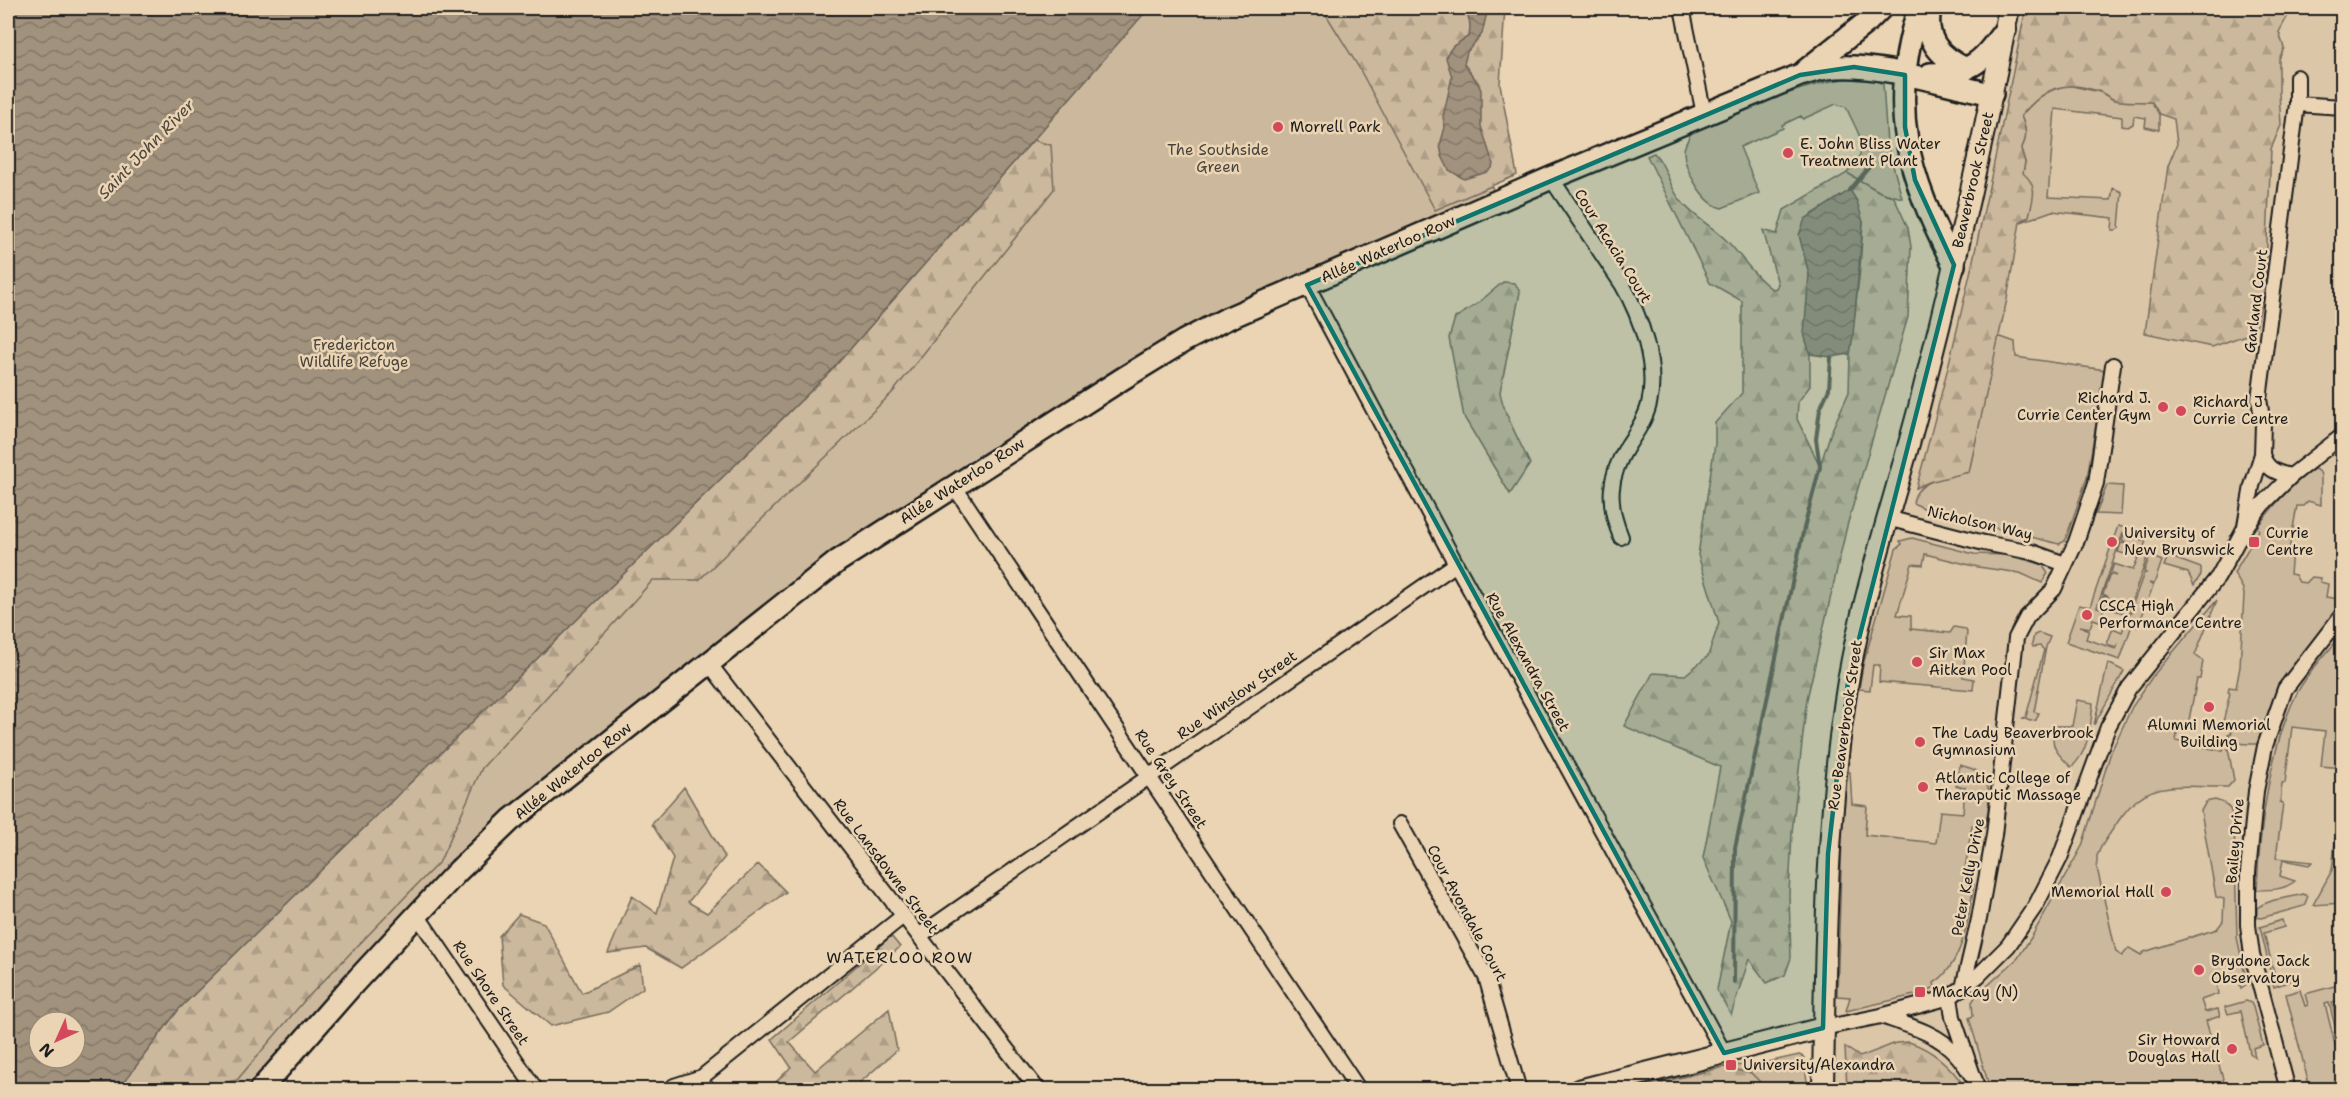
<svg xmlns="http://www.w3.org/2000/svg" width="2350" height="1097" font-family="'Shantell Sans',sans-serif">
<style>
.built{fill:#dbc6a8}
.green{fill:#ccb99d;stroke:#746a5c;stroke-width:1.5;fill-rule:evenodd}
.forest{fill:url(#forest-firs);stroke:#746a5c;stroke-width:1.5;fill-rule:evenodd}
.water{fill:url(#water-waves);stroke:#6c6357;stroke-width:1.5;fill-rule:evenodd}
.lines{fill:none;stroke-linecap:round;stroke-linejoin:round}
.stream{stroke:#6c6357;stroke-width:4}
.street-casing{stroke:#1c1c1c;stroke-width:18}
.secondary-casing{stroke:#1c1c1c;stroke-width:24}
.primary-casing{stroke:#1c1c1c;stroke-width:26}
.street{stroke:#ead4b3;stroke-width:14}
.secondary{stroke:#ead4b3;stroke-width:20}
.primary{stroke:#ead4b3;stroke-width:21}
.marked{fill:#0f766e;fill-opacity:0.2;stroke:#0f766e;stroke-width:4.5;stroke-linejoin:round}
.poi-dot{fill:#d1495b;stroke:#ead4b3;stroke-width:2}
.labels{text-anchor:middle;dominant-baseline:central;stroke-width:5;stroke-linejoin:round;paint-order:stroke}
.poi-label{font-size:15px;fill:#1c1c1c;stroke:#ead4b3;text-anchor:start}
.park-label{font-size:15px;fill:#48433c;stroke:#ead4b3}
.street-label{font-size:15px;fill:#1c1c1c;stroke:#ead4b3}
.water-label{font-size:16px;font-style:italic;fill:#4b453e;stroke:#ead4b3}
.neighbourhood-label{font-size:16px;letter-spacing:1.5px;fill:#1c1c1c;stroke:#ead4b3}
</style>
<defs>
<pattern id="forest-firs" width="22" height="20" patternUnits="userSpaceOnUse" patternTransform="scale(1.5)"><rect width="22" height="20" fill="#ccb99d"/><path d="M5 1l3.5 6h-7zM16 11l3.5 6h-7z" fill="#af9e87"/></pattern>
<pattern id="water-waves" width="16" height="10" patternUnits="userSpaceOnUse" patternTransform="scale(1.5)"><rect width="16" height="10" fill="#a1927e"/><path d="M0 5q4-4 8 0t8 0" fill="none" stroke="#827666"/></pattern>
</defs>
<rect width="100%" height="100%" fill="#ead4b3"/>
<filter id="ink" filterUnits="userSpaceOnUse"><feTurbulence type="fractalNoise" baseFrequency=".0167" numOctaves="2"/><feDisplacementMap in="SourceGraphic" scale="12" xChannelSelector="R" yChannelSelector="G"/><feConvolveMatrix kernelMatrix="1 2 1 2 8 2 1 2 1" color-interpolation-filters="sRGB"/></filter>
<g filter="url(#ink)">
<path class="built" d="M 2009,8 L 2342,8 L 2342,1089 L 1823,1090 L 1848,682 Z"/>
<path class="green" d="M 8,8 L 1474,8 L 1487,172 L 1497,202 L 1226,319 L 954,486 L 511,820 L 260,1089 L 8,1089 ZM 39,1022 L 75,1022 L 75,1058 L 39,1058 Z
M 1849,78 L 1874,80 L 1883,84 L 1887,144 L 1902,198 L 1880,192 L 1847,173 C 1873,148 1858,135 1846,107 L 1836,104 L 1803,119 L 1801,116 L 1782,125 L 1783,128 L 1740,147 L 1759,193 L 1722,208 C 1703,204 1684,169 1684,151 C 1684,145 1689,138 1691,133 C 1743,111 1794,86 1849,78 Z
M 2067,85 L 2100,92 L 2114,100 L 2152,102 L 2159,114 L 2159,130 L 2145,127 L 2146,118 L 2134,116 L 2133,124 L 2128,127 L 2122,126 L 2122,117 L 2055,109 L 2048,197 L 2111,200 L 2113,188 L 2122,192 L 2119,228 L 2116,230 L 2112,230 L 2113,218 L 2052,211 L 2021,222 L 2029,216 L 2023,173 L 2025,162 L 2021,149 C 2028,137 2026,128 2021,116 C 2035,99 2045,91 2067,85 Z
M 1998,336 L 2015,342 L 2016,357 L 2105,370 L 2087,478 L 2065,541 L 2059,544 L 1932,512 L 1913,503 C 1916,478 1950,477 1969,472 Z
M 2314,469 L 2319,471 L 2321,475 L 2321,505 L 2308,501 L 2303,506 L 2297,506 L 2289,550 L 2292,551 L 2290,574 L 2295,575 L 2299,582 L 2306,583 L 2312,577 L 2320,578 L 2320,582 L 2328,584 L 2326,597 L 2339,599 L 2340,595 L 2342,596 L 2342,608 L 2307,651 L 2260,744 C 2248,744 2235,746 2228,734 L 2232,733 L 2230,723 L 2223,722 L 2230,693 L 2228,692 L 2229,687 L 2236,688 L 2240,667 L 2244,595 L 2243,589 L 2234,573 L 2259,530 L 2257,527 C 2273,506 2292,484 2314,469 Z
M 2107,485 L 2123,486 L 2121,515 L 2096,514 Z
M 2118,526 L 2136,531 L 2134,536 L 2123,533 L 2097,607 L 2104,609 L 2099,621 L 2093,619 L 2090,628 L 2080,626 L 2089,630 L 2086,639 L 2116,649 L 2117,645 L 2115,647 L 2107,644 L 2113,628 L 2122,632 L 2130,612 L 2132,612 L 2131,609 L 2144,573 L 2146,573 L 2144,571 L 2150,556 L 2162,561 L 2154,584 L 2149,583 L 2153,586 L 2138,627 L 2132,625 L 2120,660 L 2066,642 L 2079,605 L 2090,607 Z
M 2124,535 L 2146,541 L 2143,549 L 2139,548 L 2138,550 L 2148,555 L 2127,614 L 2108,608 L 2110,603 L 2107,608 L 2100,605 L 2103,596 L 2109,597 L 2103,594 L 2110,574 L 2116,576 L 2111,572 L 2114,564 L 2133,570 L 2138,558 L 2118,552 L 2121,543 L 2127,544 L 2122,541 Z
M 1912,538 L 1974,554 L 2008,555 L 2045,565 L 2044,568 L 2048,573 L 2042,583 L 2020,573 L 1978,567 L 1925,554 L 1923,565 L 1912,564 L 1897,615 L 1911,616 L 1911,629 L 1950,633 L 1954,627 L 1965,629 L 1967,632 L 1963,677 L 1974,679 L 1973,690 L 1879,682 L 1880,665 L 1873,665 L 1870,690 L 1859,689 L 1863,665 L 1896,549 L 1902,544 L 1900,541 Z
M 2168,556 L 2201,568 L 2201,575 L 2194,585 L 2188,573 L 2164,566 Z
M 2217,600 L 2195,655 L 2203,661 L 2200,679 L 2197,679 L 2187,730 L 2178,728 L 2176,741 L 2223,751 L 2225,742 L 2227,743 L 2234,780 L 2228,787 C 2201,788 2161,780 2138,799 C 2123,811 2112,831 2101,847 L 2097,856 L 2097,868 L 2116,952 L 2122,956 L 2129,948 L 2141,955 L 2144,952 L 2217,929 L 2223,921 L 2224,899 L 2216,897 L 2201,811 L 2206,802 L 2215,800 L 2224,803 L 2230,809 L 2234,819 L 2237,937 L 2247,984 L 2241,988 L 2238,977 L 2216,982 L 2218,994 L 2201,1000 L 2205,1012 L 2218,1009 L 2220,1016 L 2206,1021 L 2226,1089 L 1990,1089 L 1969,1018 L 1973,1016 L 1972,1002 L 1976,996 L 2018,958 L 2032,936 L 2082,846 L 2111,752 L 2132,707 L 2152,677 Z
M 2039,633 L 2050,637 L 2046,647 L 2034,712 L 2039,713 L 2036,720 L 2030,721 L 2023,718 L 2026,717 L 2044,650 L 2040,646 L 2033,647 L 2032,644 L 2034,635 Z
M 2342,635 L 2342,768 L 2321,766 L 2325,731 L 2292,727 L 2285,783 L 2282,783 L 2280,802 L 2283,803 L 2276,858 L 2312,862 L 2309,865 L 2283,860 L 2280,876 L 2295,881 C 2284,890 2271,890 2257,890 C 2259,830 2270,747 2297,693 C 2308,672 2327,653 2342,635 Z
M 2108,663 L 2124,671 L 2094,725 Z
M 2077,700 L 2093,703 C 2091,723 2089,754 2071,767 C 2057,753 2049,747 2055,726 L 2072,726 Z
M 1960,765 C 1965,767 1973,768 1978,772 C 1995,783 1988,810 1985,827 L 1972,825 L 1963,882 L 1974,884 C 1969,916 1963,965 1934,983 L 1935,987 L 1923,993 L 1846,1011 L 1850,997 L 1837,996 L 1842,837 L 1847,772 L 1850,772 L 1852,804 L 1867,806 L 1865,835 L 1936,843 L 1940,811 L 1963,813 L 1965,787 L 1956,786 Z
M 2337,824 L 2342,824 L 2340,855 L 2342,856 L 2342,903 L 2313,905 L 2332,870 Z
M 2303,894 L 2308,896 L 2304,906 L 2261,918 L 2257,917 L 2257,908 C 2270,898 2288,899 2303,894 Z
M 2282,920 L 2284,927 L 2264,933 L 2275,976 L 2294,972 L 2296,979 L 2274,987 L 2260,927 Z
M 2342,984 L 2342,1000 L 2340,1000 L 2342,1021 L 2337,1002 L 2332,1003 L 2342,1041 L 2342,1053 L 2329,1003 L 2325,1004 L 2342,1073 L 2342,1089 L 2310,1089 L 2286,994 L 2300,990 L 2305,1006 L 2308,1005 L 2305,994 Z
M 2246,1001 L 2251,1003 L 2253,1007 L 2263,1045 L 2253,1048 L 2255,1057 L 2250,1053 L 2241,1011 L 2228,1014 L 2225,1007 Z
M 1799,1055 L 1804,1057 L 1808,1090 L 1630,1090 L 1724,1067 L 1763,1063 Z"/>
<path class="forest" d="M 1322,8 L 1505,8 L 1500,84 L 1517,175 L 1435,210 L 1358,66 Z
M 2026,8 L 2292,8 L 2279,32 L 2284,48 L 2279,59 L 2279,93 L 2281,125 L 2271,149 L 2265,288 L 2256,327 L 2251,333 L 2212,347 L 2145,333 L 2168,166 L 2177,144 L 2174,119 L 2159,114 L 2152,102 C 2140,101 2126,103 2115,100 C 2109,98 2104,93 2098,91 C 2063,79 2044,88 2021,116 C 2026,129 2028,137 2021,149 L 2025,162 L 2023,173 C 2039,187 2033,198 2029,216 L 2020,222 L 2007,299 L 1969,472 L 1929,482 L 1916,488 C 1961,330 1993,169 2026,8 Z
M 1033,140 L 1051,145 L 1054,189 L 893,392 L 699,580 L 653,580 L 482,768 L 440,861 L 304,1001 L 237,1080 L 204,1087 L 202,1089 L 118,1090 L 179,1009 L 830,372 Z
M 1654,153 C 1668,167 1668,186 1681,201 C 1694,218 1713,226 1727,241 C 1742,256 1754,277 1772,289 L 1776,288 L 1778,284 L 1763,230 L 1777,234 L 1784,210 L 1847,173 L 1880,192 L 1894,197 L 1908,228 L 1911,247 L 1908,317 L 1847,526 L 1807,699 L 1792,832 L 1789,895 L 1791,958 L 1785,975 L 1767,983 L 1749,959 L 1731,1015 L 1717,990 L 1731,921 L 1703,858 L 1720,767 L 1624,726 L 1653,673 L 1685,675 L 1708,656 L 1719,623 L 1698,555 L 1715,444 L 1715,423 L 1742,393 L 1742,301 L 1710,283 L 1647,156 ZM 1863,222 L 1860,269 L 1850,354 L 1849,392 L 1831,432 L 1820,466 L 1797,419 L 1798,402 L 1810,386 L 1810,354 L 1808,348 L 1809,274 L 1806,261 Z
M 1503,282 L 1515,283 L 1520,292 L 1500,392 C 1503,412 1521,444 1530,464 L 1510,494 L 1464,417 L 1449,338 L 1455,318 L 1477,304 Z
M 684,787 L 725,857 L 688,902 L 707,913 L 758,864 L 786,892 L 681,968 L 646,948 L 608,953 L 632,896 L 657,913 L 673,858 L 652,824 Z
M 519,914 L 544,923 L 582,993 L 640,965 L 643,988 L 608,1012 L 551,1026 L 503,985 L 499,936 Z
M 891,936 L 900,947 L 789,1042 L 815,1071 L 889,1009 L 897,1050 L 857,1085 L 834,1089 L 769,1089 L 791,1067 L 772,1039 Z
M 1909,1042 C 1934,1050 1953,1069 1966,1089 L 1847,1089 L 1845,1047 L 1860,1057 L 1896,1043 Z
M 1724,1067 L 1751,1073 L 1767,1089 L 1663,1089 L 1662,1082 Z"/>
<path class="water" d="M 8,8 L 1149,8 L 830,372 L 179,1009 L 118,1090 L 8,1089 ZM 39,1022 L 75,1022 L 75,1058 L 39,1058 Z
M 1463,8 L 1488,8 L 1482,34 L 1467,52 L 1464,64 L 1478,83 L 1481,90 L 1481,126 L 1493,164 L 1492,168 L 1487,172 L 1464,179 L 1449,170 L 1442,156 L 1440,145 L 1445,127 L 1443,117 L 1452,77 L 1446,58 L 1447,54 L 1453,46 L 1469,36 C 1471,25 1470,17 1463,8 Z
M 1850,190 L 1857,201 L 1863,222 L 1853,335 L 1850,354 L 1831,357 L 1810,354 L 1804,334 L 1809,274 L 1799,235 L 1805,219 Z"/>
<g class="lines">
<path class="stream" d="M 1850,190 L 1870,166
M 1734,982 L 1735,848 L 1804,528 L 1820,467 L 1816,439 L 1820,409 L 1829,389 L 1831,357"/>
<g class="street-casing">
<path id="street" d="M 1682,8 L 1704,114
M 2297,104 L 2342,107
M 1551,178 L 1622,284 C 1641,317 1658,366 1649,404 C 1646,418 1636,433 1628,445 C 1608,477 1607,503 1621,537
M 1307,285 L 1456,564 L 1724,1053
M 2262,454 C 2266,469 2276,473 2291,476
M 954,486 L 1359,1090
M 1887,518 L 1984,543 L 2032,552 L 2065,564
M 2245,526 L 2252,486 L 2262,454 L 2263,424 L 2259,399 L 2297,104 L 2297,77
M 708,662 L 1038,1090
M 1400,824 L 1486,977 L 1519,1090
M 417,915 L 536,1090
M 919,936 L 1456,564
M 1963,988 L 1979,919 L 1994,835 L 2016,638 L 2027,617 L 2054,589 L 2076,542 L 2096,483 L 2113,365
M 1950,997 L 1953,1017 L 1978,1090
M 1881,1016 C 1907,1025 1938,1033 1956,1054 C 1964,1062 1969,1072 1975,1080
M 1823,1028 L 1881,1016 L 1950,997 L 1978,976 L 2008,946 L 2036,905 L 2060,858 L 2108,727 L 2129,688 L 2218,577 L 2244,529 L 2262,505 L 2291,476 L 2342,436
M 674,1086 L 702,1077 L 903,916
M 2288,1090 L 2252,955 L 2248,925 L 2248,872 L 2256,791 L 2265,746 L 2285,689 L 2342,615"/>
</g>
<g class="secondary-casing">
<path id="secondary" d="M 1579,1090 L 1823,1028
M 1823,1090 C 1825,953 1826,816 1848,681 C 1864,588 1895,498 1919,407 C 1953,275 1983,142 2009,8"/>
</g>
<g class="primary-casing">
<path id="primary" d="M 1919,8 C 1887,107 1907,175 1954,265
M 1930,8 C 1924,39 1938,56 1966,69
M 1805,71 L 1868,21 L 1881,8
M 1930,74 C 1973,72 1980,64 2005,30
M 260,1090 L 354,983 L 456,873 L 511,820 L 838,561 L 1122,379 L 1184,341 L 1226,319 L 1551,178 L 1800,75 C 1808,73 1818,69 1827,68 C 1873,61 1946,85 1992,94"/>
</g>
<use href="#street" class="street"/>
<use href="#secondary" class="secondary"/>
<use href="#primary" class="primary"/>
</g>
</g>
<path class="marked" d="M 1854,67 L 1905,75 L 1905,127 L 1915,180 L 1954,265 L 1848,682 L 1828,854 L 1823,1028 L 1724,1053 L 1307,285 L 1800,75 Z"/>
<g class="poi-dot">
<circle cx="1278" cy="127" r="6"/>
<circle cx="1788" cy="153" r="6"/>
<circle cx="2163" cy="407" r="6"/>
<circle cx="2181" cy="411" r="6"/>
<circle cx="2112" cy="542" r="6"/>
<rect x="2248" y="536" width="12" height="12" rx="3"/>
<circle cx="2087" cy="615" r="6"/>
<circle cx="1917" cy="662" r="6"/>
<circle cx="2209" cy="707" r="6"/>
<circle cx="1920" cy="742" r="6"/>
<circle cx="1923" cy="787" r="6"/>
<circle cx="2166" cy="892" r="6"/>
<circle cx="2199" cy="970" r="6"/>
<rect x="1914" y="986" width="12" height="12" rx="3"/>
<circle cx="2232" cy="1049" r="6"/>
<rect x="1725" y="1059" width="12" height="12" rx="3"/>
</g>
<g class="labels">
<g class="poi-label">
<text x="1290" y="127">Morrell Park</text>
<text x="1800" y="144">E. John Bliss Water<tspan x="1800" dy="17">Treatment Plant</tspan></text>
<text x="2151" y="398" text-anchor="end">Richard J.<tspan x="2151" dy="17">Currie Center Gym</tspan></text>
<text x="2193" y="402">Richard J<tspan x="2193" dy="17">Currie Centre</tspan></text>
<text x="2124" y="533">University of<tspan x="2124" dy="17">New Brunswick</tspan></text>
<text x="2266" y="533">Currie<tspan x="2266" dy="17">Centre</tspan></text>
<text x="2099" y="606">CSCA High<tspan x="2099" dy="17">Performance Centre</tspan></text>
<text x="1929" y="653">Sir Max<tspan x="1929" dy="17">Aitken Pool</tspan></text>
<text x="2209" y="725" text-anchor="middle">Alumni Memorial<tspan x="2209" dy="17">Building</tspan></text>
<text x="1932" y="733">The Lady Beaverbrook<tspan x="1932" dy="17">Gymnasium</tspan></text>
<text x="1935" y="778">Atlantic College of<tspan x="1935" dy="17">Theraputic Massage</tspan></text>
<text x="2154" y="892" text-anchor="end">Memorial Hall</text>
<text x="2211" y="961">Brydone Jack<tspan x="2211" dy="17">Observatory</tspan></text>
<text x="1932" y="992">MacKay (N)</text>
<text x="2220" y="1040" text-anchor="end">Sir Howard<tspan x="2220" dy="17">Douglas Hall</tspan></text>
<text x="1743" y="1065">University/Alexandra</text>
</g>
<g class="park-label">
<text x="1218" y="150">The Southside<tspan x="1218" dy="17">Green</tspan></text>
<text x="354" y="345">Fredericton<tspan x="354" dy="17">Wildlife Refuge</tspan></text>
</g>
<g class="street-label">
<text transform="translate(1973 180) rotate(-77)">Beaverbrook Street</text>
<text transform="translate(1613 246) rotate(58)">Cour Acacia Court</text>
<text transform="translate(1388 249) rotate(-24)">Allée Waterloo Row</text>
<text transform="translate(2256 301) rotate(-83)">Garland Court</text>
<text transform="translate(962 481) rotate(-33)">Allée Waterloo Row</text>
<text transform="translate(1980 523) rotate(13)">Nicholson Way</text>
<text transform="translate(1528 662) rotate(61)">Rue Alexandra Street</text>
<text transform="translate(1237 695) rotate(-35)">Rue Winslow Street</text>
<text transform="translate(1845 725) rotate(-82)">Rue Beaverbrook Street</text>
<text transform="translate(573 771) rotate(-39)">Allée Waterloo Row</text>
<text transform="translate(1171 779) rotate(56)">Rue Grey Street</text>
<text transform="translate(2235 841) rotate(-85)">Bailey Drive</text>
<text transform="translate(886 866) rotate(53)">Rue Lansdowne Street</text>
<text transform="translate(1968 877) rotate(-79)">Peter Kelly Drive</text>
<text transform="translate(1467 913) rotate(62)">Cour Avondale Court</text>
<text transform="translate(491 993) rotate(56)">Rue Shore Street</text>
</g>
<g class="water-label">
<text transform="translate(146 149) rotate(-46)">Saint John River</text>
</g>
<g class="neighbourhood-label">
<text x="900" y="957">WATERLOO ROW</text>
</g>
</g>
<rect width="2350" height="1097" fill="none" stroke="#ead4b3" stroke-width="30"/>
<rect x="15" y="15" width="2320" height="1067" fill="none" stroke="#1c1c1c" stroke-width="2" filter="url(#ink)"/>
<g transform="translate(57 1040) rotate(225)"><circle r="28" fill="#ead4b3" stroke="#988a77" stroke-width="1.5"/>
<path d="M0-4.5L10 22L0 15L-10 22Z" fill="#d1495b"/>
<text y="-9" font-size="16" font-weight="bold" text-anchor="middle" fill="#1c1c1c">N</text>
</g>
</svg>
